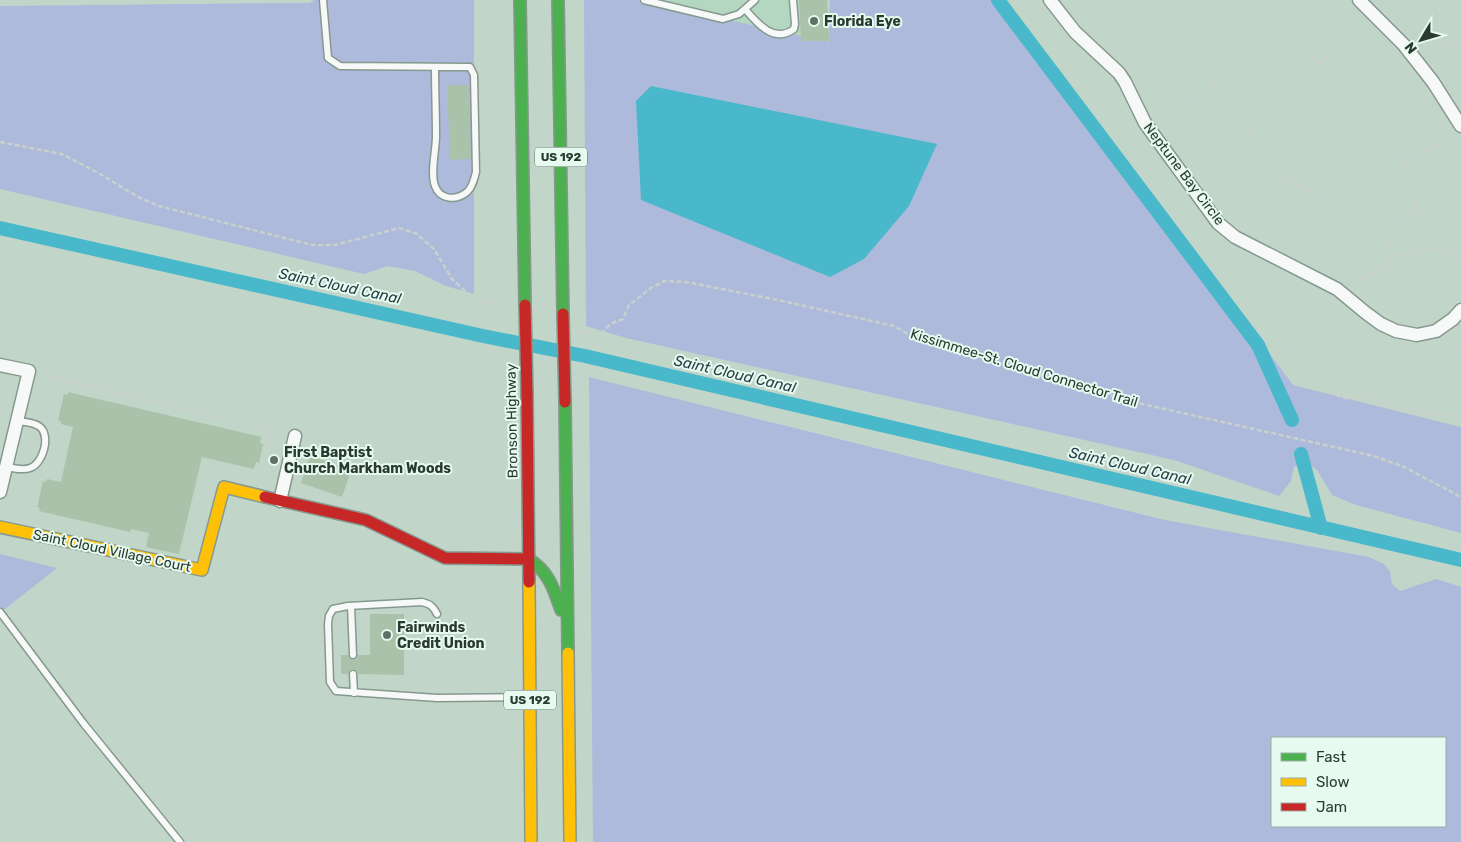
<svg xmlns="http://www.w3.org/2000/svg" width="1461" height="842" font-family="Rubik,sans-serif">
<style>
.built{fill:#b4d7c2}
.green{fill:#adbadb;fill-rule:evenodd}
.water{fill:#49b8cb}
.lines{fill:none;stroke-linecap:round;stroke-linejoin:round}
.canal{stroke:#49b8cb;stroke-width:14}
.building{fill:#aac2aa}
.lane-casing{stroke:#87988e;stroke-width:9}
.street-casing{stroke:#87988e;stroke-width:15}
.fast-casing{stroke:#87988e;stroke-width:14}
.slow-casing{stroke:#87988e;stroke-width:14}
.jam-casing{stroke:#87988e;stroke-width:14}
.path{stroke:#cad0cc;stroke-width:2.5;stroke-dasharray:5 2.5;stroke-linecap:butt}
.lane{stroke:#f6f9f7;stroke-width:6}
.street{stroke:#f6f9f7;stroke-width:12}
.fast{stroke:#4caf50;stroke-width:11}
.slow{stroke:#ffc107;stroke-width:11}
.jam{stroke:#c62828;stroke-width:11}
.jam-bridge-casing{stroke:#87988e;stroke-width:14;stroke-linecap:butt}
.jam-bridge{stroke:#c62828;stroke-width:11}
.poi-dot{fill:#607166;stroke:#e7faef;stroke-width:2}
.labels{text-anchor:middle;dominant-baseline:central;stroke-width:4;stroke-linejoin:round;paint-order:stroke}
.shield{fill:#e7faef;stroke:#63746a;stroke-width:1}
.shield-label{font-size:12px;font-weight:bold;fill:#2b3a31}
.poi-label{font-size:14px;font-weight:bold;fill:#2b3a31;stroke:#e7faef;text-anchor:start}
.street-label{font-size:14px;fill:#2b3a31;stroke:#e7faef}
.water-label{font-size:15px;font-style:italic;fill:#233e46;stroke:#e7faef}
</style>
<rect width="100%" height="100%" fill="#c1d6c9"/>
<path class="built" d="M 636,0 L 830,0 L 829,42 Z"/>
<path class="green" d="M 314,0 L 474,0 L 474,294 L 446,286 L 415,271 L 388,266 L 364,274 L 0,189 L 0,6 L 288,3 L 310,3 Z
M 584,0 L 636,0 L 829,42 L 830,0 L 1006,0 L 1293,385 L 1461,427 L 1461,533 L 1356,505 L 1332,495 L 1317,470 L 1305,461 L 1294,467 L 1291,481 L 1279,496 L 1174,460 L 626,338 L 586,326 Z
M 589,377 L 1165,520 L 1369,557 L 1384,564 L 1390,571 L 1392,584 L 1400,591 L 1436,579 L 1461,587 L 1461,842 L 593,842 ZM 1445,738 L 1445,826 L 1272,826 L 1272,738 Z
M 0,554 L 57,568 L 0,613 Z"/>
<path class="water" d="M 651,86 L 937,144 L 909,206 L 864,259 L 830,277 L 641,200 L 636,101 Z"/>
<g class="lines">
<path class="canal" d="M 998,0 L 1258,345 L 1292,420
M 0,228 L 483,336 L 585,356 L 1461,560
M 1301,454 L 1321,528"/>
</g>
<path class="building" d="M 799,0 L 827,0 L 829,41 L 801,41 Z
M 447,85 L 468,85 L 471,159 L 450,160 Z
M 68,392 L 261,437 L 260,443 L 263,444 L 259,463 L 256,462 L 254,469 L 202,457 L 179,554 L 146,547 L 149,533 L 131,529 L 130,532 L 39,511 L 40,508 L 37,507 L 43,481 L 46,482 L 47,479 L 61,482 L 73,427 L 61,424 L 61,421 L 58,420 L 64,394 L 68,395 Z
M 310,456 L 351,470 L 342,497 L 301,483 Z
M 370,614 L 404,614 L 404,675 L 358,674 L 357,671 L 353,669 L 350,670 L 348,674 L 341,674 L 341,655 L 348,655 L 349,658 L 353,660 L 356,659 L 358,655 L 370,655 Z"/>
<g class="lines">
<g class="lane-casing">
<path id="lane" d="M 323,0 L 328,58 L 340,66 L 470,67 L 474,75 L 476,172 C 474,179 473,187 467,192 C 456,201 440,200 435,186 C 430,173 436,151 436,136 C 436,113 435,90 435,67
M 644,0 L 723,19 L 739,14 L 755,0
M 745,9 C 757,23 774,44 794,29 L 795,24 L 793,0
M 6,467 C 14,468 23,471 30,468 C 43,464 51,436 40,427 C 34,422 25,422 17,421
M 351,606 L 353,655
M 0,612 L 84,724 L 180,842
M 437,614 C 433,606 430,604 422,602 L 348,606 L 333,609 L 329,616 L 328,624 L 330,682 L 336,691 L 437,698 L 526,697
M 353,674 L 354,693"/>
</g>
<g class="street-casing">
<path id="street" d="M 1050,0 L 1075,32 L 1119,73 L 1125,82 L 1145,123 L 1218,223 L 1235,237 L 1337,289 L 1366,313 L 1381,324 L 1396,331 L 1417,335 L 1436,331 L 1453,319 L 1461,310
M 1359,0 L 1404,45 L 1433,82 L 1461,126
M 0,365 L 29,371 L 0,492
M 280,501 L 295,436"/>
</g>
<g class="fast-casing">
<path id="fast" d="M 520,0 L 525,305
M 558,0 L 563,314
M 565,402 L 568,653
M 528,559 C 548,570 554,589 561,610"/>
</g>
<g class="slow-casing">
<path id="slow" d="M 0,527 L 202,570 L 224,487 L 265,497
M 529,582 L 531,842
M 568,653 L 570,842"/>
</g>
<g class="jam-casing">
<path id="jam" d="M 527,393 L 529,582
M 265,497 L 366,520 L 445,558 L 528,559"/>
</g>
<path class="path" d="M 1157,0 L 1171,20 L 1188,36 L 1213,80 L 1248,126 L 1254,142 L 1278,175 L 1296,185 L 1327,196 L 1352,211 L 1386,224 L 1393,225 L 1400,221 L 1412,210 L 1416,204
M 1239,0 L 1255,14 L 1283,32 L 1320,63 L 1349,101 L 1371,125 L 1381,142 L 1400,159 L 1409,173 L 1416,204 L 1434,248
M 1436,0 C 1429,14 1426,36 1443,45 L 1461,41
M 1081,9 L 1091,0
M 1320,63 L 1355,25
M 1165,118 L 1215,84
M 0,142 L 62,154 L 100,174 L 138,197 L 159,206 L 312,245 L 335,245 L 399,228 L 417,234 L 434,249 L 452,279 L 475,300 L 498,303 L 509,307
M 1403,163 L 1436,146 L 1445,146 L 1458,139
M 1253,225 L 1287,181
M 1388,258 L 1434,248 L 1461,258
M 1360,281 L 1367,275 L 1383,270
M 1282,285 L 1267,308 L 1267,315 L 1270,325 L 1279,341 L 1293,354 L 1304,362 L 1330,393 L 1345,398 L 1362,399 L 1427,415 L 1440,414 L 1461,417
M 1383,301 L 1385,290 L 1383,276 L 1390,245 L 1390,225
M 580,331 L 601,335 L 610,324 L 623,319 L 629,305 L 651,288 L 664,281 L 686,282 L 778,300 L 894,326 L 908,334 L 1005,365 L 1129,401 L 1374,456 L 1404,467 L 1461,497
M 1456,347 L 1461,353
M 50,377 L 271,430 L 261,480
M 1364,400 L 1388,351"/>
<use href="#lane" class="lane"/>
<use href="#street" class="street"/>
<use href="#fast" class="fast"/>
<use href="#slow" class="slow"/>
<use href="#jam" class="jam"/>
<g class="jam-bridge-casing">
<path id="jam-bridge" d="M 525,305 L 527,393
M 563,314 L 565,402"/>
</g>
<use href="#jam-bridge" class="jam-bridge"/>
</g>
<g class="poi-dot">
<circle cx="814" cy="21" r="5"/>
<circle cx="274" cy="460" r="5"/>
<circle cx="387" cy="635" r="5"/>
</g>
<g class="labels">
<g class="shield">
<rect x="535" y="147.5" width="52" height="19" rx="4"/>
<rect x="504" y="690.5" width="52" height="19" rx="4"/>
</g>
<g class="shield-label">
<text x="561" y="157">US 192</text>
<text x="530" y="700">US 192</text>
</g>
<g class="poi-label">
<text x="824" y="21">Florida Eye</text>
<text x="284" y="452">First Baptist<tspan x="284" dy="16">Church Markham Woods</tspan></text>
<text x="397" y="627">Fairwinds<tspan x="397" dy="16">Credit Union</tspan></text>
</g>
<g class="street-label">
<text transform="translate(1184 174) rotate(53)">Neptune Bay Circle</text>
<text transform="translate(1024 368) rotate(17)">Kissimmee-St. Cloud Connector Trail</text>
<text transform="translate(512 421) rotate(-91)">Bronson Highway</text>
<text transform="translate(112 551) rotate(12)">Saint Cloud Village Court</text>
</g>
<g class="water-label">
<text transform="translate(340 286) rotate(12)">Saint Cloud Canal</text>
<text transform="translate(735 374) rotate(13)">Saint Cloud Canal</text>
<text transform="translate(1130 466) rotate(13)">Saint Cloud Canal</text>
</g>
</g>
<rect x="1271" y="737" width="175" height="90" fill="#e7faef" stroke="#9cada3"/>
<rect x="1281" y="753" width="25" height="8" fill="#4caf50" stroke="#9cada3"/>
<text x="1316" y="762" font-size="15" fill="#2b3a31">Fast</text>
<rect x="1281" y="778" width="25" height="8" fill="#ffc107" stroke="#9cada3"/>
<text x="1316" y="787" font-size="15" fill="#2b3a31">Slow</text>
<rect x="1281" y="803" width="25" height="8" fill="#c62828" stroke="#9cada3"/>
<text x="1316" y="812" font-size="15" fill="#2b3a31">Jam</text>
<g transform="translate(1421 40) rotate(232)" stroke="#e7faef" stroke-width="4" paint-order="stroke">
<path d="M0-4L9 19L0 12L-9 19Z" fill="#2b3a31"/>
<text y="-8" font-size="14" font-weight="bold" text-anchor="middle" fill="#2b3a31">N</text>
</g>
</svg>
